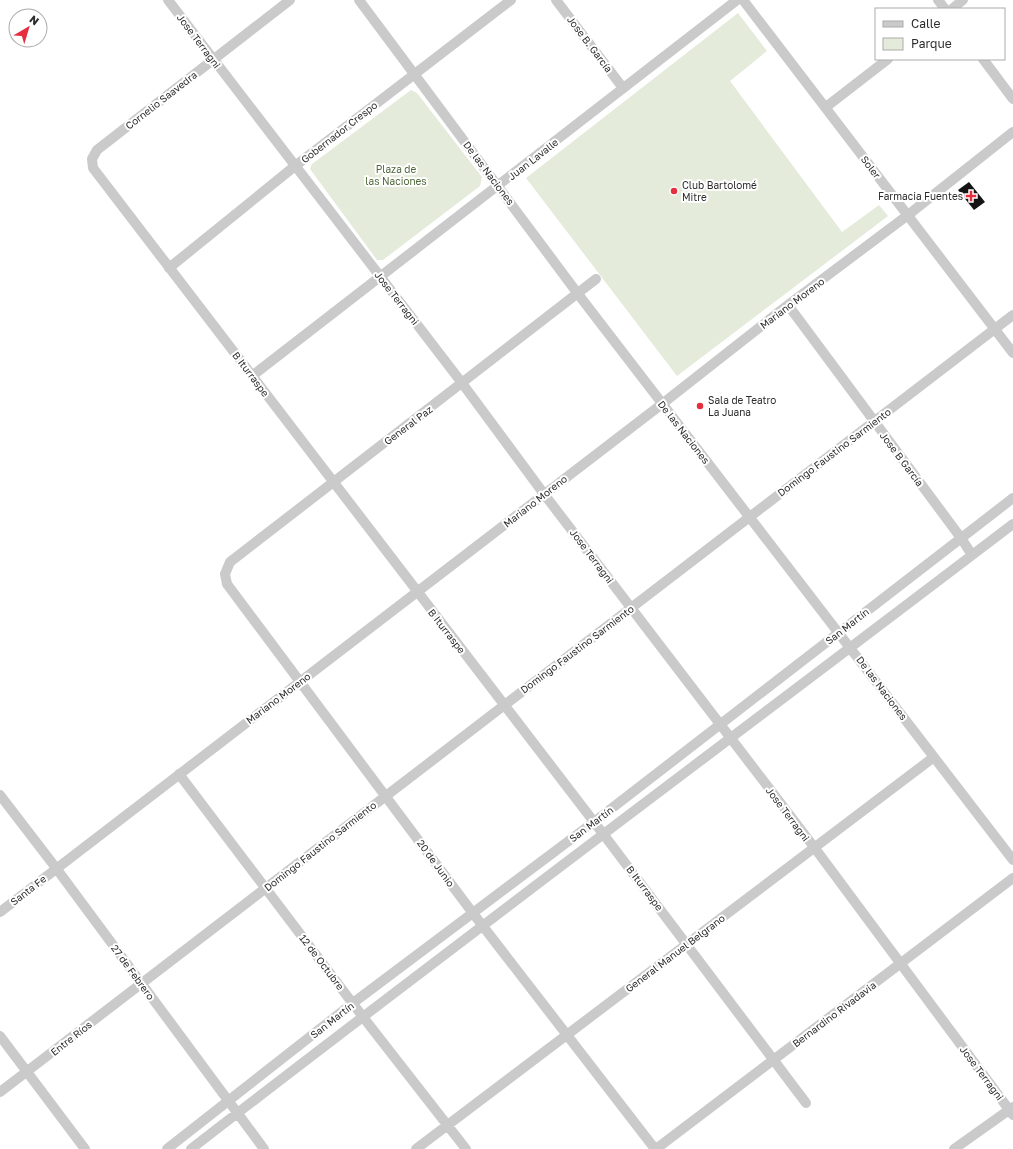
<svg xmlns="http://www.w3.org/2000/svg" width="1013" height="1149" font-family="'Golos Text',sans-serif">
<style>
.green{fill:#e4ebda}
.building{fill:#141414}
.lines{fill:none;stroke-linecap:round;stroke-linejoin:round}
.street{stroke:#cacaca;stroke-width:10}
.poi-dot{fill:#e62e3f;stroke:#fff;stroke-width:1.5}
.labels{text-anchor:middle;dominant-baseline:central;stroke-width:4;stroke-linejoin:round;paint-order:stroke}
.street-label{font-size:10px;fill:#2d2d2d;stroke:#fff}
.park-label{font-size:10px;fill:#51693b;stroke:#fff}
.poi-label{font-size:10px;fill:#2d2d2d;stroke:#fff;text-anchor:start}
</style>
<rect width="100%" height="100%" fill="#fff"/>
<path class="green" d="M 738,13 L 767,51 L 730,81 L 842,232 L 879,205 L 888,216 L 677,376 L 526,178 Z
M 411,90 L 417,93 L 482,177 L 480,186 L 383,260 L 377,260 L 310,169 L 312,164 Z"/>
<path class="building" d="M 969,182 L 985,202 L 974,210 L 958,190 Z"/>
<g class="lines">
<path class="street" d="M 168,0 L 462,383 L 544,494 L 814,847 L 1013,1115
M 290,0 L 97,150 L 92,159 L 93,168 L 604,835 L 806,1103
M 359,0 L 578,294 L 1013,860
M 556,0 L 623,88
M 743,0 L 1013,353
M 938,0 L 945,9
M 952,9 L 963,0
M 983,59 L 1013,99
M 826,107 L 888,59
M 169,268 L 295,166 L 511,0
M 596,279 L 230,562 L 225,574 L 227,584 L 472,912 L 655,1149
M 788,305 L 961,538 L 972,555
M 252,376 L 737,0
M 179,774 L 363,1017 L 466,1149
M 0,795 L 56,868 L 264,1149
M 0,912 L 662,404 L 788,305 L 908,215 L 1013,132
M 0,1036 L 85,1149
M 0,1092 L 1013,315
M 167,1149 L 353,1003 L 594,822 L 1013,498
M 191,1149 C 463,938 739,733 1013,524
M 416,1149 L 934,757
M 656,1149 L 1013,878
M 954,1149 L 1013,1107"/>
</g>
<g class="poi-dot">
<circle cx="674" cy="191" r="4"/>
<path d="M969 190h4v4h4v4h-4v4h-4v-4h-4v-4h4z"/>
<circle cx="700" cy="406" r="4"/>
</g>
<g class="labels">
<g class="street-label">
<text transform="translate(199 41) rotate(53)">Jose Terragni</text>
<text transform="translate(590 44) rotate(53)">Jose B. García</text>
<text transform="translate(161 100) rotate(-38)">Cornelio Saavedra</text>
<text transform="translate(339 132) rotate(-38)">Gobernador Crespo</text>
<text transform="translate(533 159) rotate(-38)">Juan Lavalle</text>
<text transform="translate(871 167) rotate(53)">Soler</text>
<text transform="translate(489 173) rotate(53)">De las Naciones</text>
<text transform="translate(397 298) rotate(52)">Jose Terragni</text>
<text transform="translate(792 303) rotate(-37)">Mariano Moreno</text>
<text transform="translate(251 374) rotate(53)">B Iturraspe</text>
<text transform="translate(408 425) rotate(-37)">General Paz</text>
<text transform="translate(684 432) rotate(52)">De las Naciones</text>
<text transform="translate(834 452) rotate(-37)">Domingo Faustino Sarmiento</text>
<text transform="translate(902 459) rotate(53)">Jose B García</text>
<text transform="translate(535 501) rotate(-38)">Mariano Moreno</text>
<text transform="translate(592 556) rotate(53)">Jose Terragni</text>
<text transform="translate(847 626) rotate(-38)">San Martín</text>
<text transform="translate(447 631) rotate(52)">B Iturraspe</text>
<text transform="translate(577 649) rotate(-37)">Domingo Faustino Sarmiento</text>
<text transform="translate(882 688) rotate(53)">De las Naciones</text>
<text transform="translate(278 698) rotate(-37)">Mariano Moreno</text>
<text transform="translate(788 814) rotate(53)">Jose Terragni</text>
<text transform="translate(591 824) rotate(-37)">San Martín</text>
<text transform="translate(320 846) rotate(-38)">Domingo Faustino Sarmiento</text>
<text transform="translate(436 863) rotate(54)">20 de Junio</text>
<text transform="translate(645 888) rotate(53)">B Iturraspe</text>
<text transform="translate(28 890) rotate(-38)">Santa Fe</text>
<text transform="translate(675 953) rotate(-37)">General Manuel Belgrano</text>
<text transform="translate(322 962) rotate(53)">12 de Octubre</text>
<text transform="translate(133 972) rotate(54)">27 de Febrero</text>
<text transform="translate(834 1014) rotate(-37)">Bernardino Rivadavia</text>
<text transform="translate(332 1020) rotate(-38)">San Martín</text>
<text transform="translate(71 1038) rotate(-38)">Entre Ríos</text>
<text transform="translate(982 1073) rotate(53)">Jose Terragni</text>
</g>
<g class="park-label">
<text x="396" y="169">Plaza de<tspan x="396" dy="12">las Naciones</tspan></text>
</g>
<g class="poi-label">
<text x="682" y="185">Club Bartolomé<tspan x="682" dy="12">Mitre</tspan></text>
<text x="963" y="196" text-anchor="end">Farmacia Fuentes</text>
<text x="708" y="400">Sala de Teatro<tspan x="708" dy="12">La Juana</tspan></text>
</g>
</g>
<rect x="875" y="8" width="130" height="52" fill="#ffffff" stroke="#ababab"/>
<rect x="883" y="21" width="20" height="6" fill="#cacaca" stroke="#ababab"/>
<text x="911" y="28" font-size="12" fill="#2d2d2d">Calle</text>
<rect x="883" y="38" width="20" height="12" fill="#e4ebda" stroke="#ababab"/>
<text x="911" y="48" font-size="12" fill="#2d2d2d">Parque</text>
<g transform="translate(28 28) rotate(38)"><circle r="19" fill="#ffffff" stroke="#ababab"/>
<path d="M0-3L7 15L0 10L-7 15Z" fill="#e62e3f"/>
<text y="-6" font-size="11" font-weight="bold" text-anchor="middle" fill="#2d2d2d">N</text>
</g>
</svg>
